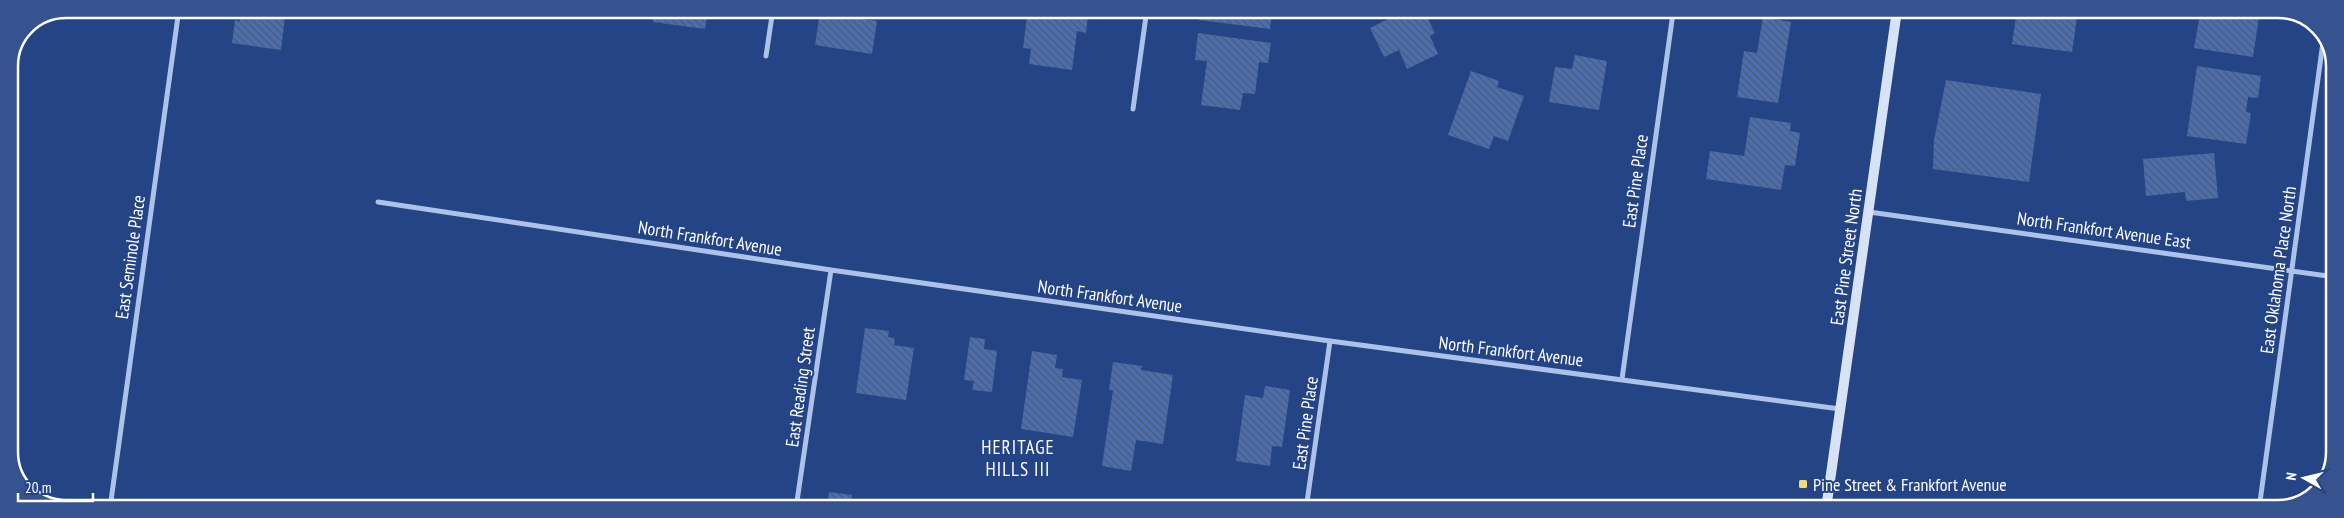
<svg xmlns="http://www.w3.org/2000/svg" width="2344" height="518" font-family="'PT Sans Narrow',sans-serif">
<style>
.building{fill:url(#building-back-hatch)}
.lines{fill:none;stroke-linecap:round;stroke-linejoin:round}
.street{stroke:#adc2e8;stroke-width:5}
.secondary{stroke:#d8e2f7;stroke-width:10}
.poi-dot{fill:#f3db71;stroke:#244485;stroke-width:2}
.labels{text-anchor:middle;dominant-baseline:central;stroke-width:4;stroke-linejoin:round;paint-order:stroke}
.street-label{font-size:18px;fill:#fff;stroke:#244485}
.poi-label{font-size:18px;fill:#fff;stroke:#244485;text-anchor:start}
.neighbourhood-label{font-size:19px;letter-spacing:1px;fill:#fff;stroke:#244485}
.rim{fill:none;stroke:#fff;stroke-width:2.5}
</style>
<defs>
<pattern id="building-back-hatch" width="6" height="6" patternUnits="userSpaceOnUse" patternTransform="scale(1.25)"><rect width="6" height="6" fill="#4c6ead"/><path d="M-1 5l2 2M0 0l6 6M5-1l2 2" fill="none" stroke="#4c5a73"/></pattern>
</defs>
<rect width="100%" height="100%" fill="#244485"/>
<path class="building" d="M 234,9 L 286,9 L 281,50 L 232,43 L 235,20 L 240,21 L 241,13 L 234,12 Z
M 654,9 L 718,9 L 717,16 L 707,15 L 705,29 L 653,22 Z
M 1028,9 L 1089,9 L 1086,33 L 1077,31 L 1072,70 L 1029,64 L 1031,49 L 1023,48 Z
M 1200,9 L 1272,9 L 1270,29 L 1199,20 Z
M 1408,9 L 1423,9 L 1435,33 L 1430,36 L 1438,54 L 1407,69 L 1399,50 L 1384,57 L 1370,28 Z
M 2017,10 L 2078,10 L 2072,52 L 2012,44 Z
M 2212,10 L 2260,10 L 2253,57 L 2194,48 L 2200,15 L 2211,17 Z
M 820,12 L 877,21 L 872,54 L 815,45 Z
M 1763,17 L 1791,22 L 1778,103 L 1737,97 L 1744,51 L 1757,53 Z
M 1198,33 L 1271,43 L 1268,63 L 1259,62 L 1255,94 L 1243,93 L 1240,110 L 1201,105 L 1207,61 L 1195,60 Z
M 1575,55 L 1607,61 L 1599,110 L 1549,102 L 1555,67 L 1572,69 Z
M 2197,66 L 2261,76 L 2258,98 L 2248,97 L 2246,112 L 2251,113 L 2246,144 L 2187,136 Z
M 1471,71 L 1499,81 L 1497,87 L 1524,96 L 1508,141 L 1494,136 L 1489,149 L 1448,135 Z
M 1946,80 L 2041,94 L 2029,182 L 1933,169 L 1934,140 Z
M 1750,117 L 1791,123 L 1790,131 L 1800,133 L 1795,166 L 1785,165 L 1781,190 L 1706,179 L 1710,151 L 1744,156 Z
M 2214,153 L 2218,198 L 2186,201 L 2185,192 L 2146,196 L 2143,159 Z
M 865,328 L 889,331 L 888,337 L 895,338 L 894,345 L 914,348 L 906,400 L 856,393 Z
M 970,337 L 985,339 L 984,349 L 997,351 L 992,392 L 972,390 L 974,381 L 964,380 Z
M 1032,351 L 1057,355 L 1055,368 L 1063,369 L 1062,377 L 1082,380 L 1073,437 L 1021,429 Z
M 1113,362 L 1142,366 L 1141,370 L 1173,375 L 1163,444 L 1136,440 L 1131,471 L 1102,466 L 1113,390 L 1109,390 Z
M 1265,386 L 1290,390 L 1282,447 L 1272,446 L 1270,466 L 1236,461 L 1245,395 L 1263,398 Z
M 829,492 L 852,495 L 850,509 L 827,508 Z"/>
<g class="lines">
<path class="street" d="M 766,56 L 773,9
M 1133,109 L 1147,9
M 378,202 L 831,270 L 1330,341 L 1840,409
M 1869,212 L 2335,277
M 1622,379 L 1673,13 L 1646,10
M 110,508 L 179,9
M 796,508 L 831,270
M 1306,509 L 1330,341
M 2259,509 L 2324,35"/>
<path class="secondary" d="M 1826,509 L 1897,10"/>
</g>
<rect class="poi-dot" x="1798" y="479" width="10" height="10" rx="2.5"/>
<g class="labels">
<g class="street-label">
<text transform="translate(1635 181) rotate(-82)">East Pine Place</text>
<text transform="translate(2104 230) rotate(8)">North Frankfort Avenue East</text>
<text transform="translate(710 238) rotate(9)">North Frankfort Avenue</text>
<text transform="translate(130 257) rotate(-82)">East Seminole Place</text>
<text transform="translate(1846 257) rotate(-82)">East Pine Street North</text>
<text transform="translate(2278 270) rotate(-82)">East Oklahoma Place North</text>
<text transform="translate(1110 296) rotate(8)">North Frankfort Avenue</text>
<text transform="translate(1511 351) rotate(7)">North Frankfort Avenue</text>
<text transform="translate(800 387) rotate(-82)">East Reading Street</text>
<text transform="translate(1305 423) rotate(-82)">East Pine Place</text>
</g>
<g class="poi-label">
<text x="1813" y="484">Pine Street &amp; Frankfort Avenue</text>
</g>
<g class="neighbourhood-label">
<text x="1018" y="447">HERITAGE<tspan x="1018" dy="22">HILLS III</tspan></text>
</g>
</g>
<path d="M0 0H2344V518H0ZM66 18H2278A48 48 0 0 1 2326 66V452A48 48 0 0 1 2278 500H66A48 48 0 0 1 18 452V66A48 48 0 0 1 66 18Z" fill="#36538f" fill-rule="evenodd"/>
<path class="rim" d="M66 18H2278A48 48 0 0 1 2326 66V452A48 48 0 0 1 2278 500H66A48 48 0 0 1 18 452V66A48 48 0 0 1 66 18Z"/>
<g transform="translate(2304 478) rotate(278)" stroke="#244485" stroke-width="4" paint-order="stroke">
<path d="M0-4L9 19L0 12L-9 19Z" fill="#ffffff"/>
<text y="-8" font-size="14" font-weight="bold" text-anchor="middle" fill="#ffffff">N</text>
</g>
<path d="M18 493v8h75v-8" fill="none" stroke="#ffffff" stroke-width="2.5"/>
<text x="25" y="493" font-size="15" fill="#ffffff" stroke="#244485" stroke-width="4" paint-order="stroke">20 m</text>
</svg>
